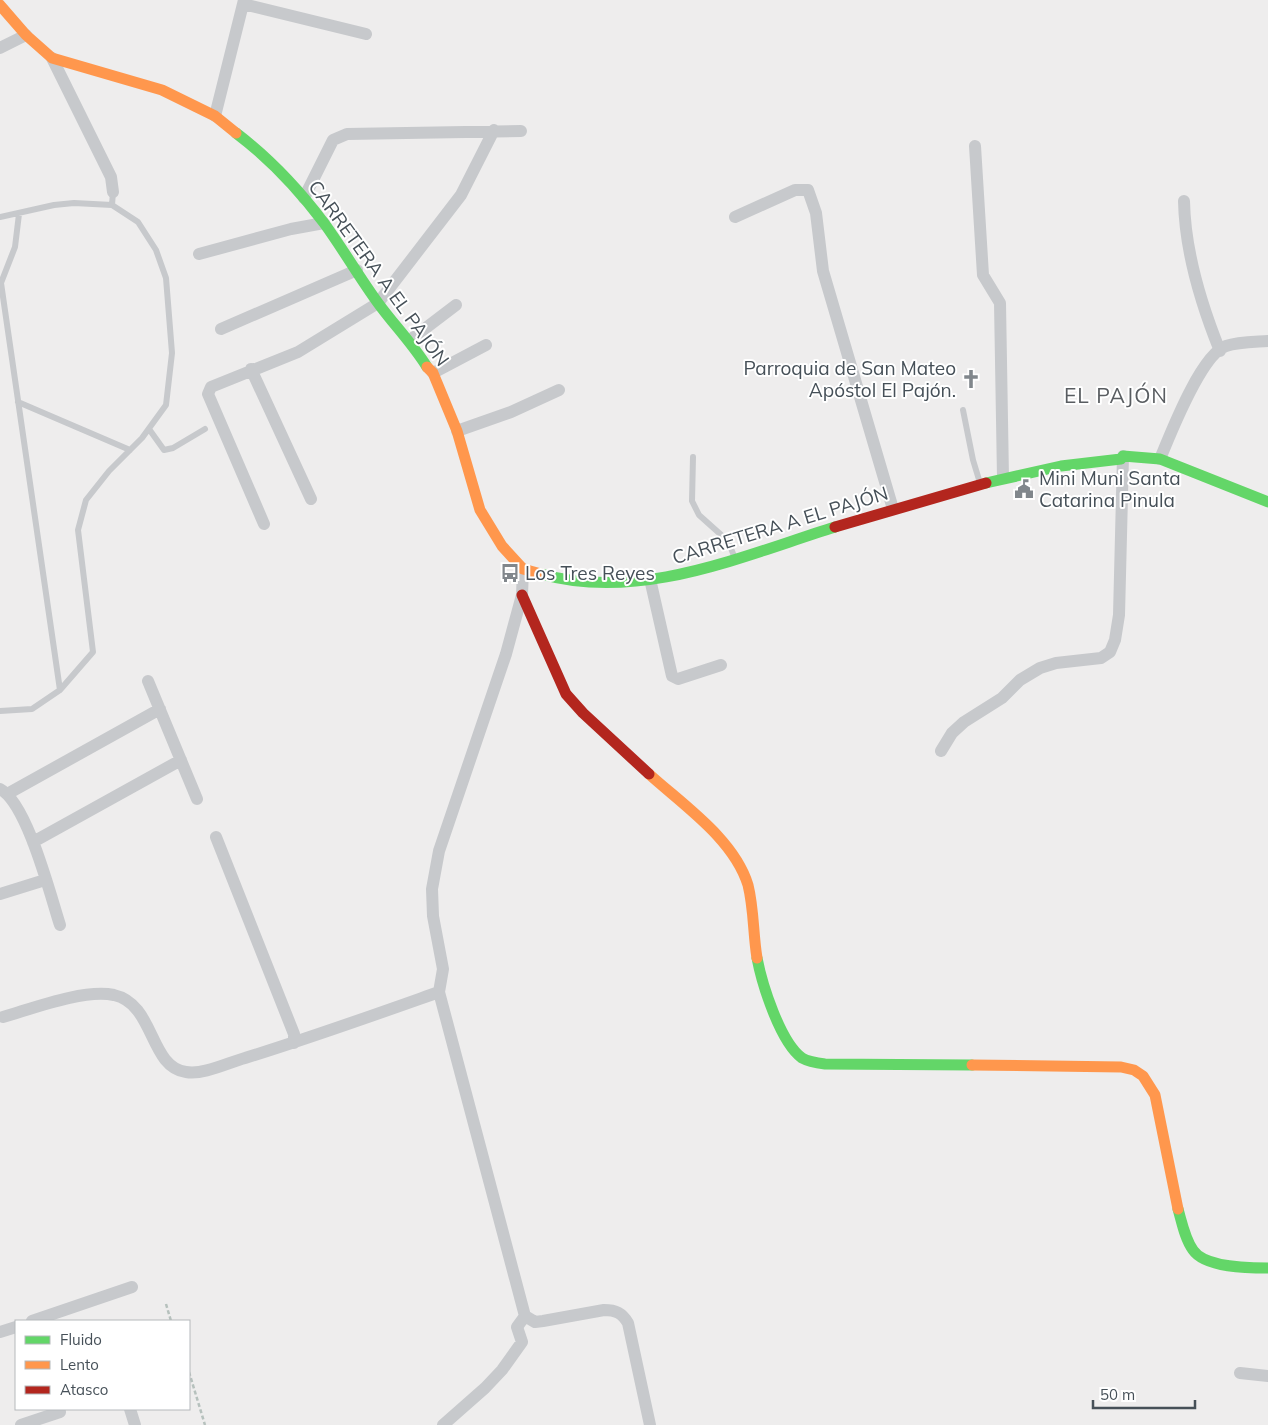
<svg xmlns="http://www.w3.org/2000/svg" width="1268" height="1425" font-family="Mulish,sans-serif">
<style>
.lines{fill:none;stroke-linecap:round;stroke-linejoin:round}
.path{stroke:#b6c1bd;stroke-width:2.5;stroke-dasharray:4 2.5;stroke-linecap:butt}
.lane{stroke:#c7c9cc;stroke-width:6}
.street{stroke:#c7c9cc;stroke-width:12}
.fast{stroke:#63d668;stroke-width:11}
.slow{stroke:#ff974d;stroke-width:11}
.jam{stroke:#b3261e;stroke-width:11}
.labels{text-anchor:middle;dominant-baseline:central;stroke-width:4;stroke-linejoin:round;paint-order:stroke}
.street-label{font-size:19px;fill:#465058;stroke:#fff}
.poi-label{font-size:19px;fill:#465058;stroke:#fff;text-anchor:start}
.quarter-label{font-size:21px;letter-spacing:1px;fill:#595d61;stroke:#fff}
</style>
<rect width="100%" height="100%" fill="#eeeded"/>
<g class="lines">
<path class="path" d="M 166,1304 L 171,1321
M 189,1372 L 205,1425"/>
<path class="lane" d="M 0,217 L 54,205 L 74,203 L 112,205 L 113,192
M 18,402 L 130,450
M 963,410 L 973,460 L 980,483
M 149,429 L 164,450 L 173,448 L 205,429
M 693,457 L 692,501 L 699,515 L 728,541 L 734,556
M 60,690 L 93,652 L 78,530 L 86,500 L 109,471 L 142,438 L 166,405 L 172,353 L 166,278 L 156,250 L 138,222 L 112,205
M 0,711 L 32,709 L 60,690 L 1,283 L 15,247 L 19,214"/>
<path class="street" d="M 243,4 L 366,34
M 0,48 L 26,35
M 52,58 L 111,177 L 113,192
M 215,116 L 244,0
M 975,146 L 983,275 L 1000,303 L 1003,478
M 304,198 L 333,140 L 347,134 L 521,131
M 1184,201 C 1185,252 1201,304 1220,351
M 735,217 L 795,190 L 808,190 L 816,213 L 823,271 L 893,509
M 199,254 L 291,229 L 324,223
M 221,329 L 357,270
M 410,340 L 456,305
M 251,369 L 311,499
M 433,373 L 486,345
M 457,431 L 511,412 L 559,390
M 1160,459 C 1170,435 1201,354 1226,346 C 1238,342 1255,342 1268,341
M 264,524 L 208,394 L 211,387 L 298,352 L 378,303 L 461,195 L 494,130
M 650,579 L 672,676 L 678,679 L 721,665
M 148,681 L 197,799
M 941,751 L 952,733 L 964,722 L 1002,698 L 1020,680 L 1040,668 L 1056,663 L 1101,658 L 1110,652 L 1115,640 L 1119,615 L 1123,456
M 0,789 C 27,803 50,894 60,925
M 9,793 L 160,709
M 216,837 L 294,1034 L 294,1043
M 33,842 L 181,760
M 0,894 L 45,880
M 439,992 L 525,1316 L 535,1322 L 543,1321 L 604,1310 C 616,1310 622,1313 628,1323 L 650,1425
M 3,1017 C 34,1008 83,989 114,995 C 155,1004 149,1067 186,1072 C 204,1075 227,1063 245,1058 C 310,1038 374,1015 439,992 L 443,969 L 433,916 L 432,889 L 439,851 L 506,654 L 522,595 L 523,569
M 32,1321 L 132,1287
M 0,1332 L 16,1327
M 1240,1373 L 1268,1376
M 130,1409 L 135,1425
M 21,1425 L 60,1412
M 443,1425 L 485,1388 L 502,1370 L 522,1342 L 517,1327 L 525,1316"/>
<path class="fast" d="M 236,133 C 269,158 299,190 324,223 C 343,249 359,277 378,303 C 394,325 412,343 427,367
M 986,483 L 1061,466 L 1121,459 L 1123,456 L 1160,459 L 1268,502
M 541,574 C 640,602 742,556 835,527
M 757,958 C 762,984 780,1042 802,1058 C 809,1062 817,1063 825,1064 L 972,1065
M 1178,1209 C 1182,1223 1185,1239 1193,1250 C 1205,1268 1249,1268 1268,1268"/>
<path class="slow" d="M 0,5 L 26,35 L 52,58 L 162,90 L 215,116 L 236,133
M 427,367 L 433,373 L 457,431 L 480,510 L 502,546 L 523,569 L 541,574
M 649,774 C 683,805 734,839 748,885 C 754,909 753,934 757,958
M 972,1065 L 1121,1067 L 1134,1070 L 1143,1076 L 1155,1095 L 1178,1209"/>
<path class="jam" d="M 835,527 L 986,483
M 522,595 L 566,694 L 583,713 L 649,774"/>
</g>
<defs>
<g id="church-bare" transform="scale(1.5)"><path d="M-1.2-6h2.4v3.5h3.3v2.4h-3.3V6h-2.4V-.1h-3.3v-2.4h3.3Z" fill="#81878c" stroke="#fff" stroke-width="2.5" paint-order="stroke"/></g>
<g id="civic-bare" transform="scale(1.5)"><path d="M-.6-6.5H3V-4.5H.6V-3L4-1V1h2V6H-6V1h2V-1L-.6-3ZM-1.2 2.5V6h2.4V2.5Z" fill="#81878c" stroke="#fff" stroke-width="2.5" paint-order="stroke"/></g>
<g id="bus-bare" transform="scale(1.5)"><path d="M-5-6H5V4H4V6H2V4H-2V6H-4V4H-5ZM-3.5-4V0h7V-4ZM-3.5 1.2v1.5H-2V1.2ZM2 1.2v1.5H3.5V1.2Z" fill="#81878c" stroke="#fff" stroke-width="2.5" paint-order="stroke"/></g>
</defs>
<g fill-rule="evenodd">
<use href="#church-bare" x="971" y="379"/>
<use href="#civic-bare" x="1024" y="489"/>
<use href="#bus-bare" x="510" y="573"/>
</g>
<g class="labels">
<g class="street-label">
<text transform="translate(379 273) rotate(54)">CARRETERA A EL PAJÓN</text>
<text transform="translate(780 525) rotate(-17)">CARRETERA A EL PAJÓN</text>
</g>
<g class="poi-label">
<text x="956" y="368" text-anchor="end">Parroquia de San Mateo<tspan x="956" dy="22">Apóstol El Pajón.</tspan></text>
<text x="1039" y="478">Mini Muni Santa<tspan x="1039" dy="22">Catarina Pinula</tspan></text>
<text x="525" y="573">Los Tres Reyes</text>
</g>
<g class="quarter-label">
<text x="1116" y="395">EL PAJÓN</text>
</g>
</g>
<rect x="15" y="1320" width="175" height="90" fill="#ffffff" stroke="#b5b9bc"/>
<rect x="25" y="1336" width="25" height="8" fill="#63d668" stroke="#b5b9bc"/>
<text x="60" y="1345" font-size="15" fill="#465058">Fluido</text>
<rect x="25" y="1361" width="25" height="8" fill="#ff974d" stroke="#b5b9bc"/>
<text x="60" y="1370" font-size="15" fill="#465058">Lento</text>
<rect x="25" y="1386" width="25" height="8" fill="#b3261e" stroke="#b5b9bc"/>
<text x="60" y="1395" font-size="15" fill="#465058">Atasco</text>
<path d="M1093 1400v8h102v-8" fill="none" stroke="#465058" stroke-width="2.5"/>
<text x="1100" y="1400" font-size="15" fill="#465058" stroke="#ffffff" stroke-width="4" paint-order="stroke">50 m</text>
</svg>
